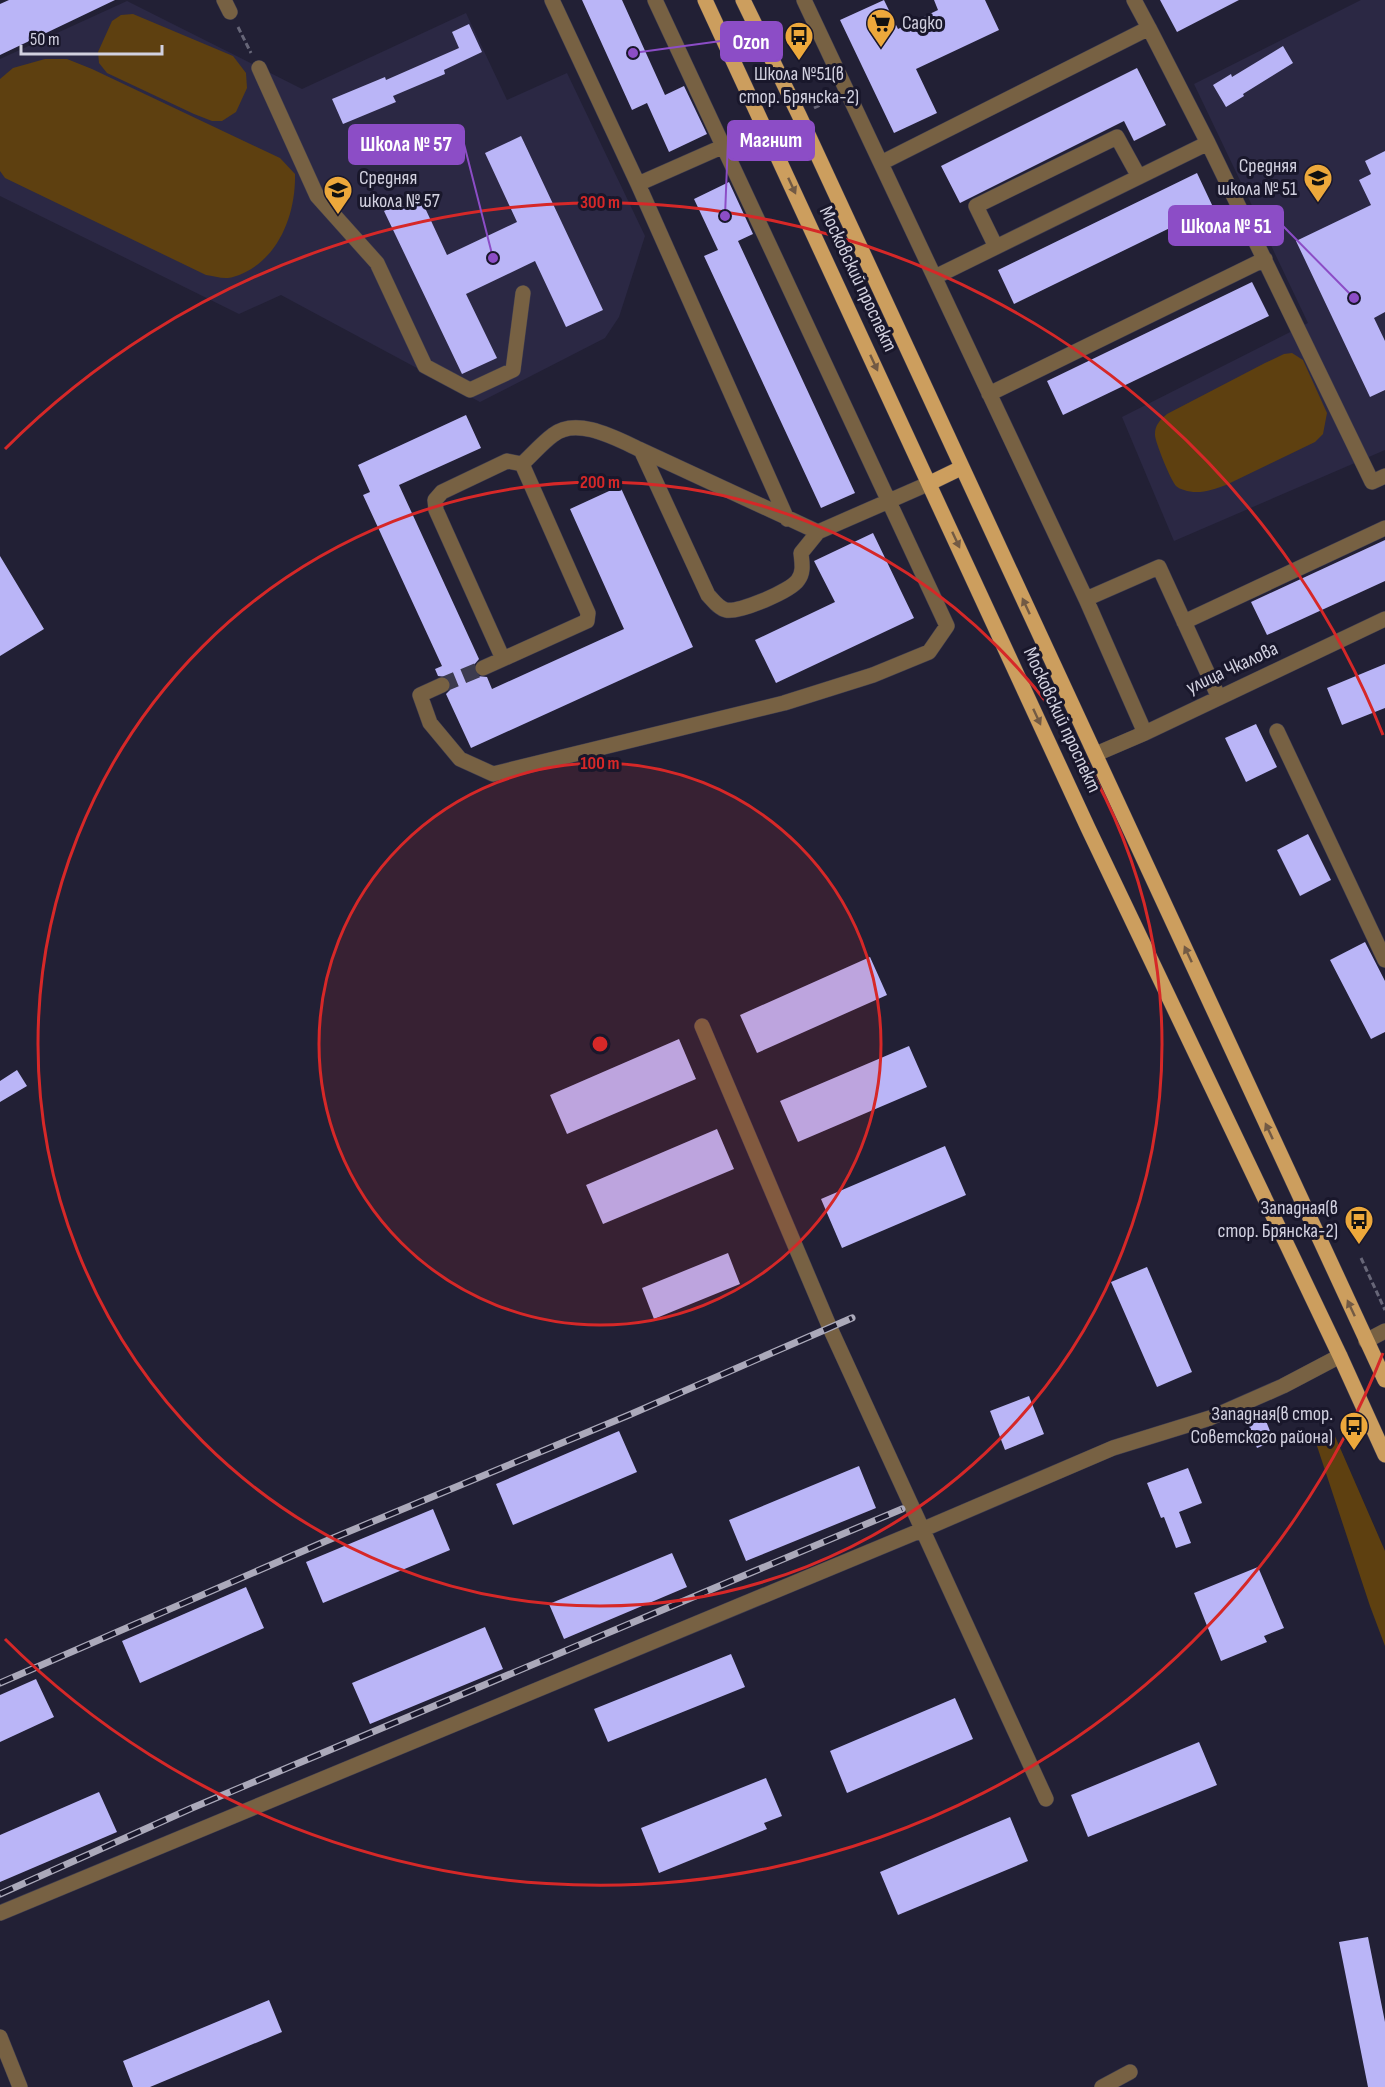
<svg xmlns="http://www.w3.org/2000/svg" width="1385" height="2087" font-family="'Sofia Sans Condensed',sans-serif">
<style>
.built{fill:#2b2844}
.green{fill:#5e4010}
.building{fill:#bab5f7}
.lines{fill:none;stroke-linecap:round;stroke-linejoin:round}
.minor-tunnel{stroke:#3c3b4f;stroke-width:15;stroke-dasharray:15 8;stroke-linecap:butt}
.minor-casing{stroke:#3e3c50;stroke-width:16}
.major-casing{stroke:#3e3c50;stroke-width:16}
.path{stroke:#676678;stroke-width:3;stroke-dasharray:6 3;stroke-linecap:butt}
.minor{stroke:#776143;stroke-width:15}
.major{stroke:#cc9e5e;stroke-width:15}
.rail-casing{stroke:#aba9ba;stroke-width:7}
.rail{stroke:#19172b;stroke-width:4.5;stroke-dasharray:14;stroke-linecap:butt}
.oneway{fill:#725a44}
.ring{fill:none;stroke:#d62828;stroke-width:3}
.labels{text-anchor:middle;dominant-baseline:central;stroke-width:6;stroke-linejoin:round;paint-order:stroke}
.poi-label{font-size:20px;fill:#d2d1e0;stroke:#19172b;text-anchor:end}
.street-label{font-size:20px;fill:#d2d1e0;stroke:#19172b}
.centre{fill:#d62828;stroke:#19172b;stroke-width:3}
.ring-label{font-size:18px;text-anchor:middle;font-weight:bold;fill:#d62828;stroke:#19172b;stroke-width:6;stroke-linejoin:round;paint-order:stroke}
.leader{fill:none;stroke:#8c4dc6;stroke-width:2}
.callout-dot{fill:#8c4dc6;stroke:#19172b;stroke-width:2}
.callout{fill:#8c4dc6;stroke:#8c4dc6;stroke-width:2}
.callout-label{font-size:21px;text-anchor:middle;font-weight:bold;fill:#fff}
</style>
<rect width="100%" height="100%" fill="#222035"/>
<path class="built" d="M 1361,0 L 1385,0 L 1385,450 L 1174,541 L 1122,417 L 1308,323 L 1194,84 Z
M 127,1 L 302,89 L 466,13 L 507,100 L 567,73 L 645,236 L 619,317 L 605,338 L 480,402 L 281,295 L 239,314 L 0,196 L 0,59 Z"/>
<path class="green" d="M 133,14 L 233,56 L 246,73 L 247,88 L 236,112 L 222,121 L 212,121 L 194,114 L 107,73 L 99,63 L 98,52 L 112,21 L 121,15 Z
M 45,59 L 67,59 L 92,69 L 280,158 L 295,174 C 296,216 277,264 233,277 C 225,280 214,276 206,275 L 5,178 L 0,171 L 0,79 L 13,68 Z
M 1292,353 L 1303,360 L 1327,413 L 1323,434 L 1315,442 L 1226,485 C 1213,490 1198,495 1184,490 C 1181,489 1178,488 1176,486 C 1171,481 1154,440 1155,434 C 1155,425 1160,420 1167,414 L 1265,363 L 1284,354 Z
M 1334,1434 L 1385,1551 L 1385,1646 L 1370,1606 L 1316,1443 Z"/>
<path class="building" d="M 9,0 L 115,0 L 0,55 L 0,4 Z
M 582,0 L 622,0 L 665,95 L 684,86 L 707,134 L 669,152 L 647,103 L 632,110 Z
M 884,0 L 898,29 L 938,10 L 934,0 L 985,0 L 999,30 L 916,69 L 937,113 L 894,133 L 840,20 Z
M 1160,0 L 1239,0 L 1177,32 Z
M 469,24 L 482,52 L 444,70 L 445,74 L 393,96 L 396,102 L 343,124 L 332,99 L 385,77 L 386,80 L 459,48 L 452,32 Z
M 1283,46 L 1293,63 L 1243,94 L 1244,96 L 1226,107 L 1213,85 L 1231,74 L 1232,77 Z
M 1137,68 L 1166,125 L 1134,141 L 1124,121 L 960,203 L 941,166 Z
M 521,136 L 603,310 L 566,327 L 535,261 L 466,294 L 497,358 L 462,374 L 384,211 L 419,195 L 447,255 L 517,222 L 485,153 Z
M 1385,151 L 1385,312 L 1374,318 L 1385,341 L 1385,390 L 1370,397 L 1296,241 L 1371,205 L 1359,180 L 1371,174 L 1365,161 Z
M 1197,173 L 1213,207 L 1014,304 L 998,270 Z
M 729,182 L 753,234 L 738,241 L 855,493 L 821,508 L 704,256 L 718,250 L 694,199 Z
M 1252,282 L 1269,316 L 1063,415 L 1047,381 Z
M 466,415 L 481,448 L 399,485 L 479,659 L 473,666 L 477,676 L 487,677 L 492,689 L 624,629 L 570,509 L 620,486 L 693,647 L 471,748 L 446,694 L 450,690 L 451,682 L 447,677 L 438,676 L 435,669 L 442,666 L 363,495 L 370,492 L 358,465 Z
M 873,533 L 914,618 L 776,683 L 755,640 L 835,602 L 814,561 Z
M 1385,540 L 1385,581 L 1267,635 L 1251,602 Z
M 0,556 L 44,629 L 0,656 Z
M 1385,664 L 1385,708 L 1342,725 L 1327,688 Z
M 1256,724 L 1277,767 L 1246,782 L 1225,738 Z
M 1308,834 L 1331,880 L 1300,896 L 1277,850 Z
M 1365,942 L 1385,981 L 1385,1032 L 1371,1039 L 1330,960 Z
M 870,957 L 887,995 L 757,1053 L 740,1015 Z
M 679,1039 L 696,1079 L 567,1134 L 550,1095 Z
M 909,1046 L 927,1087 L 798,1142 L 780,1101 Z
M 17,1070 L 27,1086 L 0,1102 L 0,1081 Z
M 717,1129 L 734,1169 L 603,1224 L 586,1185 Z
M 945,1146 L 966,1195 L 842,1248 L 821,1199 Z
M 728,1253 L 740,1284 L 654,1319 L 642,1288 Z
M 1147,1267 L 1192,1372 L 1157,1387 L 1111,1282 Z
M 1029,1396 L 1044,1434 L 1005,1450 L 990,1411 Z
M 1264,1416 L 1274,1441 L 1257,1448 L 1247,1422 Z
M 619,1431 L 637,1472 L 513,1525 L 496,1484 Z
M 859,1466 L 876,1508 L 746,1561 L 729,1520 Z
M 1188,1468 L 1202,1503 L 1179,1512 L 1191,1543 L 1176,1548 L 1164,1517 L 1161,1518 L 1147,1483 Z
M 433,1509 L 450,1550 L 323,1603 L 306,1562 Z
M 672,1553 L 687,1587 L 564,1639 L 549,1604 Z
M 1258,1567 L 1284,1628 L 1264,1636 L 1267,1642 L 1221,1661 L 1194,1593 Z
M 246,1587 L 264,1628 L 140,1683 L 122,1641 Z
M 485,1627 L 503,1669 L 370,1724 L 352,1683 Z
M 731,1654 L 745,1687 L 608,1742 L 594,1709 Z
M 36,1679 L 54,1717 L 0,1742 L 0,1695 Z
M 955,1698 L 973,1739 L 847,1793 L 830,1751 Z
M 1199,1742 L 1217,1785 L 1088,1837 L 1071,1795 Z
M 766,1778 L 782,1816 L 764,1823 L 767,1829 L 659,1873 L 641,1828 Z
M 99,1792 L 117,1832 L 0,1882 L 0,1835 Z
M 1010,1817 L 1028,1861 L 898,1915 L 880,1872 Z
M 1368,1937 L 1385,2022 L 1385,2087 L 1368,2087 L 1339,1942 Z
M 269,2000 L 282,2032 L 150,2087 L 133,2087 L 123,2061 Z"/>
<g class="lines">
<path class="minor-tunnel" d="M 442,685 L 483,668"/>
<g class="minor-casing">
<path id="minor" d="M 224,0 L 230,12
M 552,0 L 638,184 L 787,519
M 804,0 L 1086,599 L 1145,733
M 1134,0 L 1149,28
M 259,68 L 317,196 L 377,263 L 425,366 L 470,390 L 513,370 L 523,293
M 881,163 L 1149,28 L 1208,143 L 1372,482 L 1385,476
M 638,184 L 724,146
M 996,247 L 976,206 L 1117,137 L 1139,177
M 935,277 L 1208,143
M 989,394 L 1265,259
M 641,450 L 818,532
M 522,464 L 507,461 L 442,492 L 435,500 L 436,510 L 503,659 L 587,621 L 588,613 L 522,464 C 532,455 542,443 553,435 C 577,416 617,439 641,450 L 708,595 C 713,600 718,608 726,610 C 739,613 791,591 798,580 C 804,572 802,563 801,553 L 818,532 L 930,483
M 1086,599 L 1159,567 L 1219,698
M 1184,622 L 1385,528
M 483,668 L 503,659
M 442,685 L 420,695 L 430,723 L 460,759 L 493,774 L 784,703 L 873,675 L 929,652 L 947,626 L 655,0
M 1277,731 L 1385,960
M 1096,754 L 1145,733 L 1385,619
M 702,1026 L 830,1328 L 1046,1799
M 1366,1341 L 1385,1331
M 0,1913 L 924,1529 L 1113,1448 L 1210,1418 L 1283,1386 L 1340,1356
M 0,2037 L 20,2087
M 1102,2087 L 1130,2072"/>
</g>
<g class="major-casing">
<path id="major" d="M 705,0 L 1088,828 L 1340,1356 L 1385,1455
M 743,0 L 799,115 L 1385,1380
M 930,483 L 961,468"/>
</g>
<path class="path" d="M 238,27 L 251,53
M 814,108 L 833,99
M 1361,1258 L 1385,1310"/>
<use href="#minor" class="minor"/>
<use href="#major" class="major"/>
<g class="rail-casing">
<path id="rail" d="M 0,1683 L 326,1541 L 629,1415 L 852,1318
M 0,1894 L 192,1808 L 902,1509"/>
</g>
<use href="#rail" class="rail"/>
</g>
<defs><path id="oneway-solid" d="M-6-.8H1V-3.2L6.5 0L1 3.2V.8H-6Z" transform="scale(1.5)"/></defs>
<g class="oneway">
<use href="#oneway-solid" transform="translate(792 186) rotate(65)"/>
<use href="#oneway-solid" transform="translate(874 363) rotate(65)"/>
<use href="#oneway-solid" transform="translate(956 540) rotate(65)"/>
<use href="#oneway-solid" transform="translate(1026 606) rotate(-115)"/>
<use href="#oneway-solid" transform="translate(1037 717) rotate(65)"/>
<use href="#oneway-solid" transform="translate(1188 954) rotate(-115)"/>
<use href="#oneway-solid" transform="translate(1269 1131) rotate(-115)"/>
<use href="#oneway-solid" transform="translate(1351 1308) rotate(-115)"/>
</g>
<circle cx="600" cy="1044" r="281" fill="#d62828" fill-opacity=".12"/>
<g class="ring">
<circle cx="600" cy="1044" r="281"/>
<circle cx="600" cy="1044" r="562"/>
<path d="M1383 1353A842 842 0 0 1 5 1639M5 449A842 842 0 0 1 1383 735"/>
</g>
<defs>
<g id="supermarket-pin" transform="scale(1.5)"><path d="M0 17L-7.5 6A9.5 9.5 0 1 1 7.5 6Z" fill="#eda83b" stroke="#19172b"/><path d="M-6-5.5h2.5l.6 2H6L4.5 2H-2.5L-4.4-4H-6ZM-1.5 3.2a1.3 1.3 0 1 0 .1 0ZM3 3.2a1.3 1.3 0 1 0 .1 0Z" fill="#111"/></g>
<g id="bus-pin" transform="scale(1.5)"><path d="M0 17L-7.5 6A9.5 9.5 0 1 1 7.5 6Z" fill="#eda83b" stroke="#19172b"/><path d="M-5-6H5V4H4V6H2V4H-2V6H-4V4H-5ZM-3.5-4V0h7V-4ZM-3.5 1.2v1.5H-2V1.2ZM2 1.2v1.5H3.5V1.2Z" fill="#111"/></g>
<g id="school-pin" transform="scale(1.5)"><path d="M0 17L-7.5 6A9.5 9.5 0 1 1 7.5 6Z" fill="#eda83b" stroke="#19172b"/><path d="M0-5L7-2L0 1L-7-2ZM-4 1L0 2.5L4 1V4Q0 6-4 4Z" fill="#111"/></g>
</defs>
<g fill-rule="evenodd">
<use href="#supermarket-pin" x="881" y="23"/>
<use href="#bus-pin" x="799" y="36"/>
<use href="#school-pin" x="1318" y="178"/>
<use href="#school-pin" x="338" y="190"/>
<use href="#bus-pin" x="1359" y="1220"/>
<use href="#bus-pin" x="1354" y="1426"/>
</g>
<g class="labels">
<g class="poi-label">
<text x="902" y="23" text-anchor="start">Садко</text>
<text x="799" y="74" text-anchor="middle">Школа №51(в<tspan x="799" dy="23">стор. Брянска-2)</tspan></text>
<text x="1297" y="166">Средняя<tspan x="1297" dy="23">школа № 51</tspan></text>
<text x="359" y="178" text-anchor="start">Средняя<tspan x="359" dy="23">школа № 57</tspan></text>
<text x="1338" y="1208">Западная(в<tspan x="1338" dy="23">стор. Брянска-2)</tspan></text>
<text x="1333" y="1414">Западная(в стор.<tspan x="1333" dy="23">Советского района)</tspan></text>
</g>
<g class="street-label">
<text transform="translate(858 279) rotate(65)">Московский проспект</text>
<text transform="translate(1232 668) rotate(-25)">улица Чкалова</text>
<text transform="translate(1062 720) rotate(65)">Московский проспект</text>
</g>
</g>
<circle cx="600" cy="1044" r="9" class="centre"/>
<g class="ring-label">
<text x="600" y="208">300 m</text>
<text x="600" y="488">200 m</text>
<text x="600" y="769">100 m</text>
</g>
<path class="leader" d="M633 53L721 41M725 216L728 140M493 258L464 144M1354 298L1283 226"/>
<g class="callout-dot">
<circle cx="633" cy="53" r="6"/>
<circle cx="725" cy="216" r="6"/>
<circle cx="493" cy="258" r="6"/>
<circle cx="1354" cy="298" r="6"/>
</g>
<g class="callout">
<rect x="721" y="22" width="61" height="39" rx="6"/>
<rect x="728" y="121" width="86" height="39" rx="6"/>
<rect x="349" y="125" width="115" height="39" rx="6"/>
<rect x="1169" y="206" width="114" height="39" rx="6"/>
</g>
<g class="callout-label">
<text x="751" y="49">Ozon</text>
<text x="771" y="147">Магнит</text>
<text x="406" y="151">Школа № 57</text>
<text x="1226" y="233">Школа № 51</text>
</g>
<path d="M21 45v9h141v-9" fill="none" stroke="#d2d1e0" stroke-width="3"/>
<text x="30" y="45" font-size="18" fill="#d2d1e0" stroke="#19172b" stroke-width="4.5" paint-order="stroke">50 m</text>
</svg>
